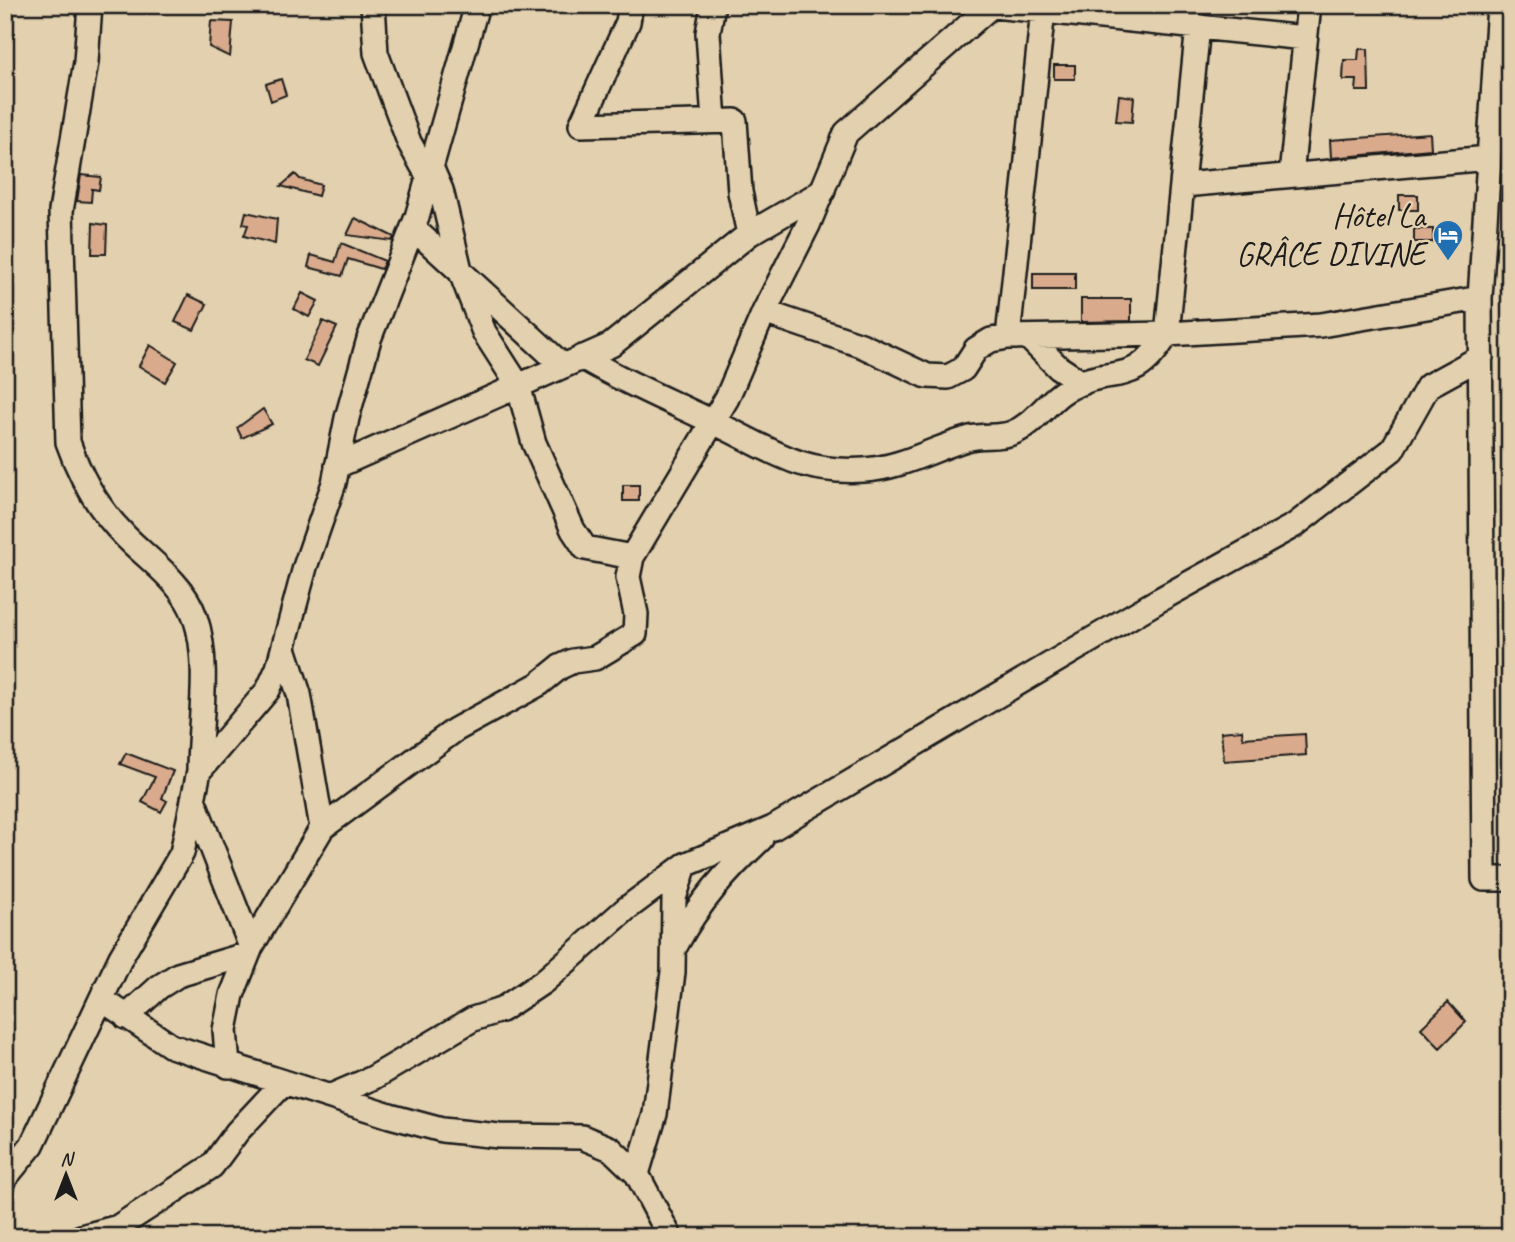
<svg xmlns="http://www.w3.org/2000/svg" width="1515" height="1242" font-family="Caveat,sans-serif">
<style>
.building{fill:#d9aa8b;stroke:#1c1c1c;stroke-width:2}
.lines{fill:none;stroke-linecap:round;stroke-linejoin:round}
.minor-casing{stroke:#1c1c1c;stroke-width:28}
.minor{stroke:#e2d0ae;stroke-width:23}
.labels{text-anchor:middle;dominant-baseline:central;stroke-width:5;stroke-linejoin:round;paint-order:stroke}
.poi-label{font-size:33px;fill:#1c1c1c;stroke:#e2d0ae;text-anchor:end}
</style>
<rect width="100%" height="100%" fill="#e2d0ae"/>
<filter id="ink" filterUnits="userSpaceOnUse"><feTurbulence type="fractalNoise" baseFrequency=".0143" numOctaves="2"/><feDisplacementMap in="SourceGraphic" scale="14" xChannelSelector="R" yChannelSelector="G"/><feConvolveMatrix kernelMatrix="1 2 1 2 8 2 1 2 1" color-interpolation-filters="sRGB"/></filter>
<g filter="url(#ink)">
<path class="building" d="M 211,21 L 233,22 L 230,57 L 209,47 Z
M 1359,49 L 1368,49 L 1369,91 L 1356,91 L 1357,80 L 1343,80 L 1344,60 L 1358,60 Z
M 1054,65 L 1075,65 L 1075,79 L 1054,79 Z
M 281,79 L 286,95 L 271,101 L 266,84 Z
M 1119,95 L 1134,97 L 1132,122 L 1116,121 Z
M 1430,133 L 1431,149 L 1331,158 L 1330,140 Z
M 295,174 L 300,179 L 321,185 L 318,196 L 281,186 Z
M 81,175 L 101,177 L 99,190 L 92,189 L 91,202 L 77,201 Z
M 1399,195 L 1418,195 L 1418,210 L 1399,210 Z
M 246,212 L 277,219 L 275,244 L 244,236 L 248,225 L 243,224 Z
M 355,218 L 394,237 L 392,241 L 347,235 Z
M 93,223 L 107,225 L 106,254 L 92,254 Z
M 1414,229 L 1433,229 L 1433,242 L 1414,242 Z
M 341,243 L 385,261 L 381,269 L 348,259 L 342,276 L 308,267 L 311,255 L 335,262 Z
M 1033,273 L 1075,273 L 1075,290 L 1033,290 Z
M 302,293 L 318,301 L 309,317 L 294,309 Z
M 188,295 L 207,304 L 194,330 L 175,322 Z
M 1081,299 L 1131,299 L 1131,321 L 1081,322 Z
M 323,321 L 337,327 L 318,366 L 304,360 Z
M 150,345 L 177,362 L 165,382 L 139,366 Z
M 263,409 L 272,424 L 242,438 L 237,428 Z
M 623,485 L 639,485 L 639,501 L 623,501 Z
M 1242,730 L 1243,738 L 1305,734 L 1306,755 L 1224,761 L 1221,732 Z
M 126,753 L 173,771 L 162,798 L 167,801 L 161,812 L 142,802 L 155,777 L 120,764 Z
M 1448,1002 L 1466,1022 L 1440,1048 L 1421,1028 Z"/>
<g class="lines">
<g class="minor-casing">
<path id="minor" d="M 90,5 L 86,62 L 61,211 L 68,442 C 80,477 100,511 126,537 C 150,561 184,584 195,617 C 211,664 199,723 199,771
M 373,5 L 376,53 L 409,142 L 428,176
M 631,5 L 628,22 L 581,125 L 735,121 L 740,192 L 749,234
M 713,5 L 708,33 L 714,121
M 984,5 L 1305,38
M 1499,5 L 1480,298 L 1484,879 L 1510,879
M 431,167 L 441,190 L 460,270 L 484,332 L 518,385 L 534,443 L 573,530 L 585,548 L 632,557
M 1291,175 L 1309,5
M 1183,185 L 1489,158
M 413,228 L 561,364
M 764,312 L 861,345 L 927,376 L 948,377 L 963,369 L 976,349 L 991,340 L 1008,337 L 1167,334 L 1321,325 L 1480,298
M 1008,337 L 1043,10
M 1028,337 L 1058,367 L 1082,383
M 582,357 C 625,383 670,401 715,423 C 771,449 798,474 864,470 C 902,468 934,448 970,438 C 984,435 999,438 1012,433 C 1034,425 1046,402 1066,390 C 1113,362 1131,393 1167,334 L 1198,26
M 337,466 L 611,345 L 749,234 L 823,191
M 284,648 L 299,694 L 322,828
M 193,799 L 251,947
M 676,945 C 699,902 726,872 761,839
M 101,999 L 171,1046 L 390,1116 L 442,1130 L 499,1136 L 582,1137 L 611,1149 L 637,1174 L 670,1237
M 126,1017 L 159,987 L 178,975 L 248,954
M 228,1066 L 225,1030 L 232,995 L 251,947 L 322,828 L 455,730 L 539,684 L 560,667 L 573,661 L 595,658 L 635,634 L 636,614 L 628,577 L 632,557 L 727,398 L 764,312 L 808,225 L 846,133 L 991,6
M 331,1096 L 373,1078 L 473,1019 L 501,1010 L 543,982 L 626,909 L 685,865 L 773,828 L 1159,600 L 1295,525 L 1392,450 L 1428,386 L 1481,357
M 637,1174 L 655,1114 L 673,972 L 674,898 L 685,865
M 5,1178 L 32,1145 L 121,957 L 182,853 L 199,771 L 268,690 L 278,668 L 305,567 L 334,483 L 347,418 L 369,339 L 417,217 L 477,5
M 81,1237 L 118,1227 L 212,1166 L 237,1132 L 282,1084"/>
</g>
<use href="#minor" class="minor"/>
</g>
</g>
<defs>
<g id="hotel-pin" transform="scale(1.575)"><path d="M0 17L-7.5 6A9.5 9.5 0 1 1 7.5 6Z" fill="#1f6fb2" stroke="#e2d0ae"/><path d="M-6-4.5h1.5V1H6V5H4.5V3h-9V5H-6ZM-4 0a1.8 1.8 0 1 1 3.6 0ZM.5 0V-2.5h3Q6-2.5 6 0Z" fill="#fff"/></g>
</defs>
<g fill-rule="evenodd">
<use href="#hotel-pin" x="1448" y="235"/>
</g>
<g class="labels">
<g class="poi-label">
<text x="1425" y="216">Hôtel La<tspan x="1425" dy="38">GRÂCE DIVINE</tspan></text>
</g>
</g>
<rect width="1515" height="1242" fill="none" stroke="#e2d0ae" stroke-width="28"/>
<rect x="14" y="14" width="1487" height="1214" fill="none" stroke="#1c1c1c" stroke-width="2.5" filter="url(#ink)"/>
<g transform="translate(66 1175)" stroke="#e2d0ae" stroke-width="5" paint-order="stroke">
<path d="M0-5L12 26L0 18L-12 26Z" fill="#1c1c1c"/>
<text y="-10" font-size="19" font-weight="bold" text-anchor="middle" fill="#1c1c1c">N</text>
</g>
</svg>
